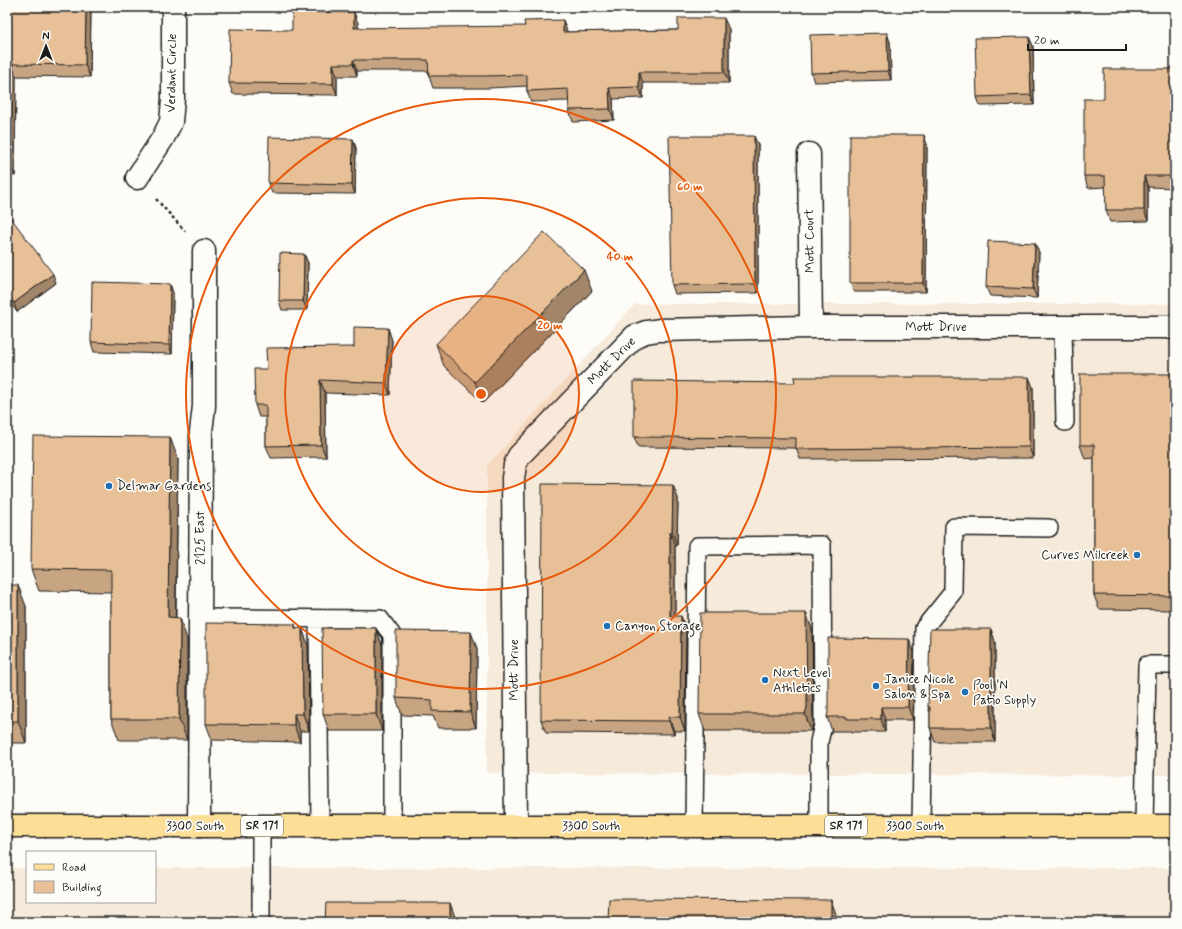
<svg xmlns="http://www.w3.org/2000/svg" width="1182" height="929" font-family="Mynerve,sans-serif">
<style>
.built{fill:#f6eada}
.lines{fill:none;stroke-linecap:round;stroke-linejoin:round}
.lane-casing{stroke:#1c1c1c;stroke-width:20}
.street-casing{stroke:#1c1c1c;stroke-width:25}
.primary-casing{stroke:#1c1c1c;stroke-width:25}
.path{stroke:#1c1c1c;stroke-width:2.5;stroke-dasharray:3 3;stroke-linecap:butt}
.lane{stroke:#fdfcf7;stroke-width:17}
.street{stroke:#fdfcf7;stroke-width:22}
.primary{stroke:#fcde96;stroke-width:22}
.wall{fill:#c7a582;stroke:#1c1c1c}
.shaded-wall{fill:#a2866a;stroke:#1c1c1c}
.building{fill:#e7c097;stroke:#1c1c1c}
.ring{fill:none;stroke:#e8590c;stroke-width:2}
.poi-dot{fill:#1f6fb2;stroke:#fdfcf7;stroke-width:1.5}
.labels{text-anchor:middle;dominant-baseline:central;stroke-width:3.5;stroke-linejoin:round;paint-order:stroke}
.shield{fill:#fdfcf7;stroke:#605f5e;stroke-width:1}
.shield-label{font-size:12px;font-weight:bold;fill:#1c1c1c}
.street-label{font-size:13px;fill:#1c1c1c;stroke:#fdfcf7}
.poi-label{font-size:13px;fill:#1c1c1c;stroke:#fdfcf7;text-anchor:start}
.centre{fill:#e8590c;stroke:#fdfcf7;stroke-width:2}
.ring-label{font-size:12px;text-anchor:middle;font-weight:bold;fill:#e8590c;stroke:#fdfcf7;stroke-width:3.5;stroke-linejoin:round;paint-order:stroke}
</style>
<rect width="100%" height="100%" fill="#fdfcf7"/>
<filter id="ink" filterUnits="userSpaceOnUse"><feTurbulence type="fractalNoise" baseFrequency=".025" numOctaves="2"/><feDisplacementMap in="SourceGraphic" scale="8" xChannelSelector="R" yChannelSelector="G"/><feConvolveMatrix kernelMatrix="1 2 1 2 8 2 1 2 1" color-interpolation-filters="sRGB"/></filter>
<g filter="url(#ink)">
<path class="built" d="M 635,304 L 1175,304 L 1175,775 L 487,773 L 487,466 Z
M 7,868 L 27,868 L 27,902 L 155,902 L 155,868 L 1175,868 L 1175,922 L 7,922 Z"/>
<g class="lines">
<g class="lane-casing">
<path id="lane" d="M 1063,327 L 1065,422
M 200,618 L 380,619 L 392,635 L 392,826
M 318,619 L 320,826
M 261,826 L 261,922
M 694,826 L 697,546 L 822,545 L 823,725 L 819,742 L 819,826
M 921,826 L 924,628 L 953,592 L 954,527 L 1049,528
M 1144,826 L 1147,665 L 1175,665"/>
</g>
<g class="street-casing">
<path id="street" d="M 809,154 L 811,327
M 137,178 L 163,138 L 171,122 L 173,99 L 173,7
M 199,826 L 201,432 L 204,406 L 204,251
M 516,826 L 513,478 L 515,465 L 519,456 L 635,336 L 646,332 L 659,330 L 811,327 L 1175,327"/>
</g>
<g class="primary-casing">
<path id="primary" d="M 7,826 L 1175,826"/>
</g>
<path class="path" d="M 156,199 L 185,231"/>
<use href="#lane" class="lane"/>
<use href="#street" class="street"/>
<use href="#primary" class="primary"/>
</g>
<path class="wall" d="M 7,7 L 91,7 L 90,77 L 16,76 L 15,176 L 7,175 Z
M 1175,20 L 1175,188 L 1148,187 L 1148,221 L 1110,222 L 1106,210 L 1106,187 L 1088,188 L 1084,176 L 1104,99 L 1173,69 Z
M 358,23 L 358,28 L 567,31 L 567,32 L 729,29 L 729,83 L 643,83 L 643,98 L 613,99 L 614,120 L 573,122 L 569,110 L 569,101 L 531,102 L 527,91 L 527,86 L 489,88 L 433,88 L 429,76 L 428,71 L 357,71 L 357,76 L 337,76 L 337,95 L 233,94 L 229,83 L 292,30 Z
M 887,33 L 890,42 L 891,80 L 814,82 L 811,73 Z
M 1029,37 L 1033,46 L 1034,105 L 980,106 L 977,97 Z
M 353,139 L 356,148 L 355,194 L 272,193 L 268,183 Z
M 927,144 L 926,292 L 854,292 L 850,283 Z
M 758,145 L 758,293 L 675,294 L 672,285 Z
M 7,215 L 56,283 L 17,312 L 7,299 Z
M 1039,252 L 1037,298 L 990,296 L 986,287 Z
M 304,254 L 308,263 L 307,310 L 282,310 L 279,301 Z
M 170,284 L 173,293 L 172,354 L 94,352 L 91,342 Z
M 592,291 L 483,403 L 444,366 L 436,344 Z
M 392,340 L 390,395 L 325,393 L 326,457 L 271,458 L 266,446 L 266,417 L 259,417 L 255,405 L 267,369 L 354,347 Z
M 1175,374 L 1175,610 L 1099,609 L 1094,595 L 1094,458 L 1085,459 L 1080,445 Z
M 1033,387 L 1033,458 L 800,459 L 796,448 L 638,447 L 634,437 Z
M 178,459 L 176,618 L 187,639 L 187,740 L 119,740 L 111,719 L 111,592 L 39,591 L 31,569 Z
M 678,498 L 677,545 L 675,545 L 675,616 L 686,629 L 685,731 L 674,731 L 674,734 L 546,733 L 541,720 Z
M 7,585 L 26,606 L 26,743 L 7,743 Z
M 806,613 L 812,629 L 813,724 L 811,731 L 705,731 L 699,714 Z
M 295,624 L 296,628 L 302,628 L 308,645 L 309,731 L 300,731 L 300,742 L 212,740 L 206,724 Z
M 376,628 L 382,645 L 382,731 L 329,731 L 323,714 Z
M 991,629 L 995,642 L 995,742 L 935,742 L 930,728 L 930,713 L 928,707 Z
M 477,648 L 476,728 L 438,728 L 433,716 L 402,715 L 396,698 Z
M 914,652 L 913,720 L 885,720 L 885,732 L 851,732 L 851,731 L 832,731 L 827,717 Z"/>
<path class="shaded-wall" d="M 86,7 L 91,7 L 90,77 L 85,65 Z
M 354,12 L 358,23 L 358,39 L 354,28 Z
M 724,18 L 729,29 L 729,83 L 724,72 Z
M 563,20 L 567,31 L 568,44 L 563,32 Z
M 887,33 L 890,42 L 891,80 L 888,71 Z
M 1029,37 L 1033,46 L 1034,105 L 1031,95 Z
M 353,60 L 357,71 L 357,76 L 353,64 Z
M 12,64 L 16,76 L 15,176 L 10,163 Z
M 333,64 L 337,76 L 337,95 L 333,84 Z
M 639,72 L 643,83 L 643,98 L 639,87 Z
M 609,88 L 613,99 L 614,120 L 610,109 Z
M 924,135 L 927,144 L 926,292 L 923,283 Z
M 754,136 L 758,145 L 758,293 L 755,284 Z
M 353,139 L 356,148 L 355,194 L 352,185 Z
M 1144,176 L 1148,187 L 1148,221 L 1144,210 Z
M 1035,243 L 1039,252 L 1037,298 L 1033,289 Z
M 304,254 L 308,263 L 307,310 L 303,301 Z
M 584,270 L 592,291 L 483,403 L 475,382 Z
M 53,274 L 56,283 L 17,312 L 14,303 Z
M 170,284 L 173,293 L 172,354 L 169,345 Z
M 388,328 L 392,340 L 390,395 L 386,383 Z
M 1029,377 L 1033,387 L 1033,458 L 1029,447 Z
M 320,380 L 325,393 L 326,457 L 321,445 Z
M 170,437 L 178,459 L 175,639 L 168,617 Z
M 673,485 L 678,498 L 677,545 L 672,532 Z
M 670,532 L 675,545 L 675,629 L 670,616 Z
M 18,585 L 26,606 L 26,743 L 18,721 Z
M 806,613 L 812,629 L 813,724 L 811,731 L 805,714 Z
M 681,616 L 686,629 L 685,731 L 680,717 Z
M 180,618 L 187,639 L 187,740 L 179,719 Z
M 302,628 L 308,645 L 309,731 L 303,714 Z
M 376,628 L 382,645 L 382,731 L 376,714 Z
M 991,629 L 995,642 L 995,742 L 991,728 Z
M 471,632 L 477,648 L 476,728 L 470,712 Z
M 909,639 L 914,652 L 913,720 L 908,707 Z
M 881,707 L 885,720 L 885,732 L 881,719 Z
M 294,714 L 300,731 L 300,742 L 294,725 Z
M 669,717 L 674,731 L 674,734 L 669,721 Z
M 831,900 L 836,914 L 836,922 L 831,922 Z
M 450,903 L 455,917 L 455,922 L 450,922 Z"/>
<path class="building" d="M 7,7 L 86,7 L 85,65 L 12,64 L 10,163 L 7,163 Z
M 292,12 L 354,12 L 354,28 L 525,26 L 524,21 L 563,20 L 563,32 L 678,30 L 678,18 L 724,18 L 724,72 L 639,72 L 639,87 L 609,88 L 610,109 L 569,110 L 568,89 L 527,91 L 527,75 L 485,76 L 429,76 L 428,60 L 353,60 L 353,64 L 333,64 L 333,84 L 229,83 L 230,29 L 292,30 Z
M 1173,20 L 1175,20 L 1175,69 L 1173,69 Z
M 887,33 L 888,71 L 811,73 L 810,35 Z
M 1029,37 L 1031,95 L 977,97 L 975,38 Z
M 1104,69 L 1175,69 L 1175,176 L 1144,176 L 1144,210 L 1106,210 L 1105,176 L 1084,176 L 1084,99 L 1104,99 Z
M 850,135 L 924,135 L 923,283 L 850,283 Z
M 669,136 L 754,136 L 755,284 L 672,285 Z
M 269,137 L 353,139 L 352,185 L 268,183 Z
M 8,214 L 53,274 L 14,303 L 7,294 L 7,215 Z
M 544,232 L 584,270 L 475,382 L 436,344 Z
M 988,241 L 1035,243 L 1033,289 L 986,287 Z
M 280,253 L 304,254 L 303,301 L 279,301 Z
M 92,282 L 170,284 L 169,345 L 91,342 Z
M 354,327 L 388,328 L 386,383 L 320,380 L 321,445 L 266,446 L 266,405 L 255,405 L 254,369 L 267,369 L 266,348 L 354,347 Z
M 1080,374 L 1175,374 L 1175,596 L 1094,595 L 1094,445 L 1080,445 Z
M 794,377 L 1029,377 L 1029,447 L 796,449 L 796,438 L 634,437 L 634,381 L 795,383 Z
M 33,436 L 170,437 L 168,617 L 180,618 L 179,719 L 111,719 L 111,570 L 31,569 Z
M 542,484 L 673,485 L 672,532 L 670,532 L 670,616 L 681,616 L 680,717 L 669,717 L 669,721 L 541,720 Z
M 7,585 L 18,585 L 18,721 L 7,721 Z
M 700,613 L 806,613 L 807,707 L 805,714 L 699,714 Z
M 206,623 L 295,624 L 295,628 L 302,628 L 303,714 L 294,714 L 294,725 L 206,724 Z
M 322,628 L 376,628 L 376,714 L 323,714 Z
M 930,629 L 991,629 L 991,728 L 930,728 L 930,707 L 928,707 Z
M 396,631 L 471,632 L 470,712 L 432,711 L 432,700 L 396,698 Z
M 828,638 L 909,639 L 908,707 L 881,707 L 881,719 L 847,719 L 847,717 L 827,717 L 828,712 Z
M 609,899 L 831,900 L 831,922 L 608,922 Z
M 326,903 L 450,903 L 450,922 L 325,922 Z"/>
</g>
<circle cx="481" cy="394" r="98" fill="#e8590c" fill-opacity=".12"/>
<g class="ring">
<circle cx="481" cy="394" r="98"/>
<circle cx="481" cy="394" r="196"/>
<circle cx="481" cy="394" r="295"/>
</g>
<g class="poi-dot">
<circle cx="109" cy="486" r="4"/>
<circle cx="1137" cy="555" r="4"/>
<circle cx="607" cy="626" r="4"/>
<circle cx="765" cy="680" r="4"/>
<circle cx="876" cy="686" r="4"/>
<circle cx="965" cy="692" r="4"/>
</g>
<g class="labels">
<g class="shield">
<rect x="241" y="816" width="42" height="20" rx="3"/>
<rect x="825" y="816" width="42" height="20" rx="3"/>
</g>
<g class="shield-label">
<text x="262" y="826">SR 171</text>
<text x="846" y="826">SR 171</text>
</g>
<g class="street-label">
<text transform="translate(172 73) rotate(-89)">Verdant Circle</text>
<text transform="translate(810 241) rotate(-91)">Mott Court</text>
<text x="936" y="327">Mott Drive</text>
<text transform="translate(612 361) rotate(-45)">Mott Drive</text>
<text transform="translate(200 538) rotate(-90)">2125 East</text>
<text transform="translate(514 670) rotate(-90)">Mott Drive</text>
<text x="195" y="826">3300 South</text>
<text x="591" y="826">3300 South</text>
<text x="915" y="826">3300 South</text>
</g>
<g class="poi-label">
<text x="117" y="486">Delmar Gardens</text>
<text x="1129" y="555" text-anchor="end">Curves Milcreek</text>
<text x="615" y="626">Canyon Storage</text>
<text x="773" y="673">Next Level<tspan x="773" dy="15">Athletics</tspan></text>
<text x="884" y="679">Janice Nicole<tspan x="884" dy="15">Salon &amp; Spa</tspan></text>
<text x="973" y="685">Pool 'N<tspan x="973" dy="15">Patio Supply</tspan></text>
</g>
</g>
<circle cx="481" cy="394" r="6" class="centre"/>
<g class="ring-label">
<text x="690" y="190">60 m</text>
<text x="620" y="260">40 m</text>
<text x="550" y="329">20 m</text>
</g>
<rect width="1182" height="929" fill="none" stroke="#fdfcf7" stroke-width="24"/>
<rect x="12" y="12" width="1158" height="905" fill="none" stroke="#1c1c1c" stroke-width="1.5" filter="url(#ink)"/>
<rect x="26" y="851" width="130" height="52" fill="#fdfcf7" stroke="#a3a29f"/>
<rect x="34" y="864" width="20" height="6" fill="#fcde96" stroke="#a3a29f"/>
<text x="62" y="871" font-size="12" fill="#1c1c1c">Road</text>
<rect x="34" y="881" width="20" height="12" fill="#e7c097" stroke="#a3a29f"/>
<text x="62" y="891" font-size="12" fill="#1c1c1c">Building</text>
<g transform="translate(46 46)" stroke="#fdfcf7" stroke-width="3" paint-order="stroke">
<path d="M0-3L7 15L0 10L-7 15Z" fill="#1c1c1c"/>
<text y="-6" font-size="11" font-weight="bold" text-anchor="middle" fill="#1c1c1c">N</text>
</g>
<path d="M1028 44v6h98v-6" fill="none" stroke="#1c1c1c" stroke-width="2"/>
<text x="1034" y="44" font-size="12" fill="#1c1c1c" stroke="#fdfcf7" stroke-width="3" paint-order="stroke">20 m</text>
</svg>
